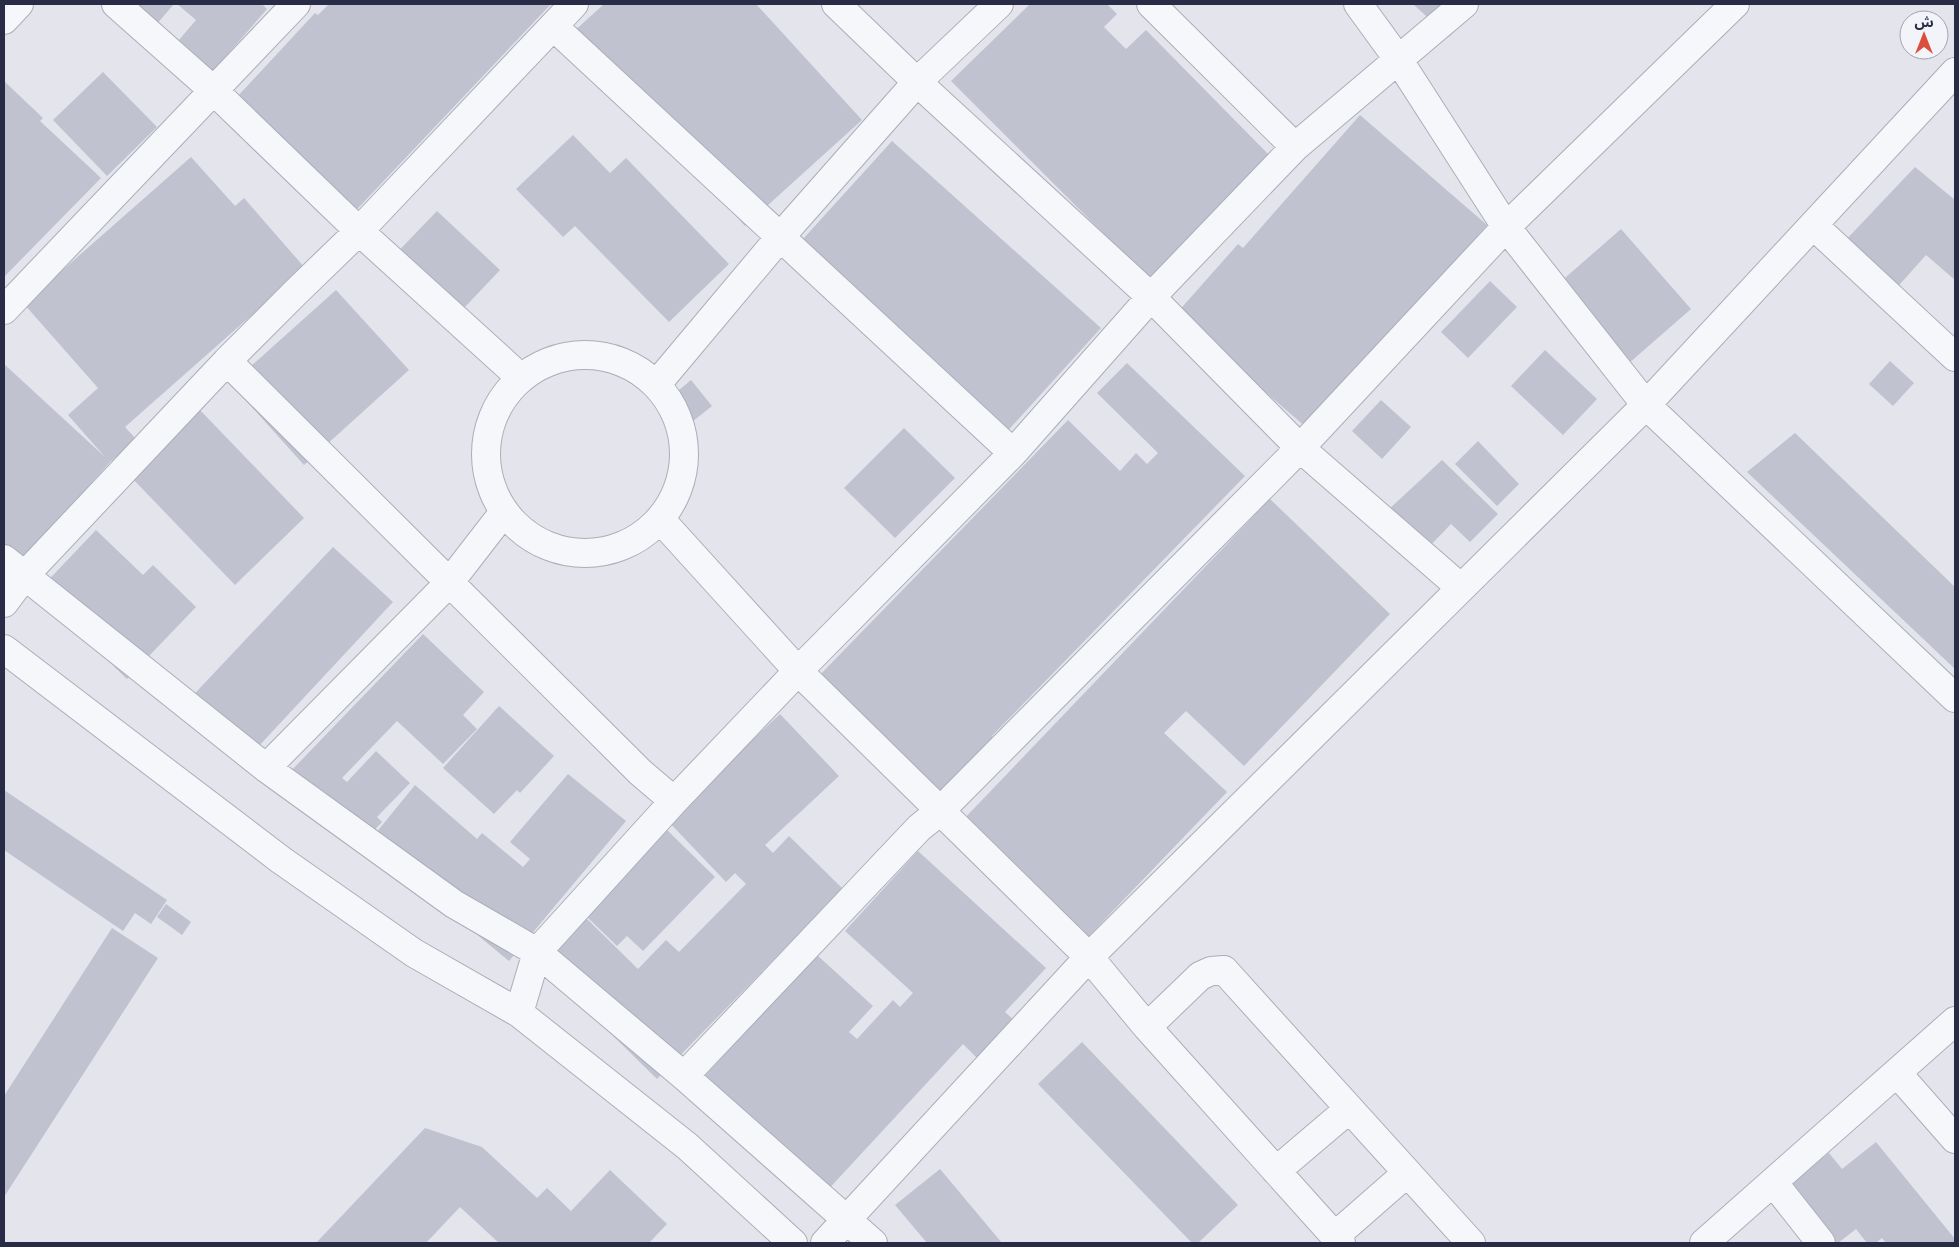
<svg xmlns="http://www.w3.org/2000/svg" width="1959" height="1247" font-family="Barlow,'Noto Sans Arabic',sans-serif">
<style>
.building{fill:#c0c2d0}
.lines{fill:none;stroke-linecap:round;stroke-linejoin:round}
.minor-casing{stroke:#abadba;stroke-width:30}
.minor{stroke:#f6f7fa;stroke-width:28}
</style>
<rect width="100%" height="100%" fill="#e3e4ec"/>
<path class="building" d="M 118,4 L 174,4 L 150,32 Z
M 177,4 L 262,4 L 267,9 L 213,71 L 179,40 L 196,20 Z
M 329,4 L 551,4 L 344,223 L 224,111 L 315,13 L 318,15 Z
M 604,4 L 756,4 L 862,120 L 745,226 L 571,34 Z
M 1030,4 L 1107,4 L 1117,14 L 1104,27 L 1126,49 L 1146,30 L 1274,160 L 1151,281 L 951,81 Z
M 1413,4 L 1480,4 L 1449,37 Z
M 103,72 L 157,127 L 107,176 L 53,120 Z
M 4,81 L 43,118 L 40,121 L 101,178 L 4,277 Z
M 1360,115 L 1487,225 L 1308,429 L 1176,314 L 1238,244 L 1243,248 Z
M 573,135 L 610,173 L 626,158 L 729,264 L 669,322 L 575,226 L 563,237 L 516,189 Z
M 892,141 L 1101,328 L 993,447 L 784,260 Z
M 191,157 L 235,206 L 244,198 L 305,268 L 125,427 L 136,439 L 110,462 L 4,581 L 4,364 L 105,457 L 68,415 L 98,388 L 24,304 Z
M 1915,167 L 1955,200 L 1955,280 L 1926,255 L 1893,292 L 1842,244 Z
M 437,211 L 500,270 L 448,325 L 385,265 Z
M 1621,229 L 1691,309 L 1628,364 L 1558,284 Z
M 1490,281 L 1517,307 L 1468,358 L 1441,332 Z
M 336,290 L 409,370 L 304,465 L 231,384 Z
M 1545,350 L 1597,399 L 1563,435 L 1511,386 Z
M 1890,361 L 1914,383 L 1893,406 L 1869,384 Z
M 1127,363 L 1245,476 L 992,736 L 994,738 L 936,798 L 814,681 L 1068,420 L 1120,471 L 1136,453 L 1147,464 L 1158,453 L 1097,393 Z
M 691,380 L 712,406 L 687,426 L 666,401 Z
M 1381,400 L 1411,427 L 1382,459 L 1352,431 Z
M 198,408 L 304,518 L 235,585 L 129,475 Z
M 904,428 L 955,478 L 895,538 L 844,488 Z
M 1795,433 L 1955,587 L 1955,669 L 1747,472 Z
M 1478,441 L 1519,484 L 1497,506 L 1455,464 Z
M 1442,460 L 1498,514 L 1470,542 L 1451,524 L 1424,552 L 1387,511 Z
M 1270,499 L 1390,614 L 1244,766 L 1186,711 L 1164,733 L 1227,792 L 1085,940 L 961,822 Z
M 96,530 L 143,575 L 153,565 L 196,607 L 127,679 L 37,592 Z
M 333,547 L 393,602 L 244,762 L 183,706 Z
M 423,634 L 484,692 L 463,715 L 477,729 L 443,764 L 397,721 L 342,778 L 347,782 L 376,751 L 410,783 L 377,817 L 382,822 L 361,844 L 288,774 Z
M 499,706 L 554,756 L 520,793 L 517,790 L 494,814 L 443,768 Z
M 780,714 L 839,776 L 765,845 L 773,853 L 789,836 L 843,889 L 657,1079 L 541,965 L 586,918 L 638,969 L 666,940 L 679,952 L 746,884 L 735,873 L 726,882 L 667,820 Z
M 568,774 L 626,821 L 509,961 L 367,844 L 415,785 L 477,839 L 482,833 L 523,867 L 530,859 L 510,842 Z
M 4,790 L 167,900 L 151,924 L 135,913 L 123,931 L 4,850 Z
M 666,829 L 715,877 L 643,951 L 627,936 L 617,946 L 583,913 Z
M 918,851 L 1046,968 L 1005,1012 L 1015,1021 L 979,1060 L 963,1044 L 824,1194 L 701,1080 L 817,955 L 873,1006 L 849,1032 L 857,1039 L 893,1000 L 900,1007 L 913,993 L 845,931 Z
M 166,904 L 191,922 L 182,935 L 157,917 Z
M 112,928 L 158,958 L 4,1197 L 4,1096 Z
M 1082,1042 L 1238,1205 L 1198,1243 L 1192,1243 L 1038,1084 Z
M 425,1128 L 482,1147 L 537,1198 L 547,1188 L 571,1211 L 610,1170 L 667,1224 L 649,1243 L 499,1243 L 460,1207 L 426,1243 L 316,1243 Z
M 1876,1142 L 1955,1239 L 1955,1243 L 1886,1243 L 1882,1238 L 1876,1243 L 1867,1243 L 1856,1229 L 1838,1243 L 1830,1243 L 1784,1188 L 1829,1153 L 1842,1169 Z
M 940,1169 L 1002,1243 L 927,1243 L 895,1205 Z"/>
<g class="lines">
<g class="minor-casing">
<path id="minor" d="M 116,4 L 213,90 L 359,231 L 521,378
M 836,4 L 917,82 L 1151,297 L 1300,448 L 1461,588
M 1151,4 L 1295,147
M 1358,4 L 1398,59 L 1506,227 L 1646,405 L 1955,698
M 4,20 L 19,4
M 553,26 L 1013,453
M 1813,225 L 1955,357
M 4,310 L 296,4
M486 454a99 99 0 1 1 198 0a99 99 0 1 1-198 0Z
M 227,361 L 640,772 L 674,801 L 798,671 L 1013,453 L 1151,297 L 1295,147 L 1464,4
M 656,385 L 781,236 L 917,82 L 999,4
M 660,519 L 798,671 L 1089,957 L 1147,1027 L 1341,1243
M 4,559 L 266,768 L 454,904 L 537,952 L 684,1076 L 873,1243
M 4,603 L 25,575 L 227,361 L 296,292 L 359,231 L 574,4
M 4,649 L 281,860 L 414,953 L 519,1013 L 687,1146 L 793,1243
M 266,768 L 449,583 L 504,512
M 519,1013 L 537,952 L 674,801
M 1147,1027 L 1200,976 L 1211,971 L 1224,970 L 1471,1243
M 1897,1073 L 1955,1139
M 684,1076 L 919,828 L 940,811 L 1300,448 L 1506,227 L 1735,4
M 1276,1171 L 1349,1109
M 1773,1182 L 1821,1243
M 1335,1236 L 1407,1173
M 825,1243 L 1089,957 L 1646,405 L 1955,72
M 1704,1243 L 1955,1021"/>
</g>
<use href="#minor" class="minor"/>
</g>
<rect width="1959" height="1247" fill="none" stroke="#292c46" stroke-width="10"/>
<g transform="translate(1924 35)"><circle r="24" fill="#f3f4f9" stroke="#a2a4b1"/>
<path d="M0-4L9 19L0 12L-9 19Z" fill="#db4e3e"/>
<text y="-8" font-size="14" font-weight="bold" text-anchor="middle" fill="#292c46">ش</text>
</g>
</svg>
